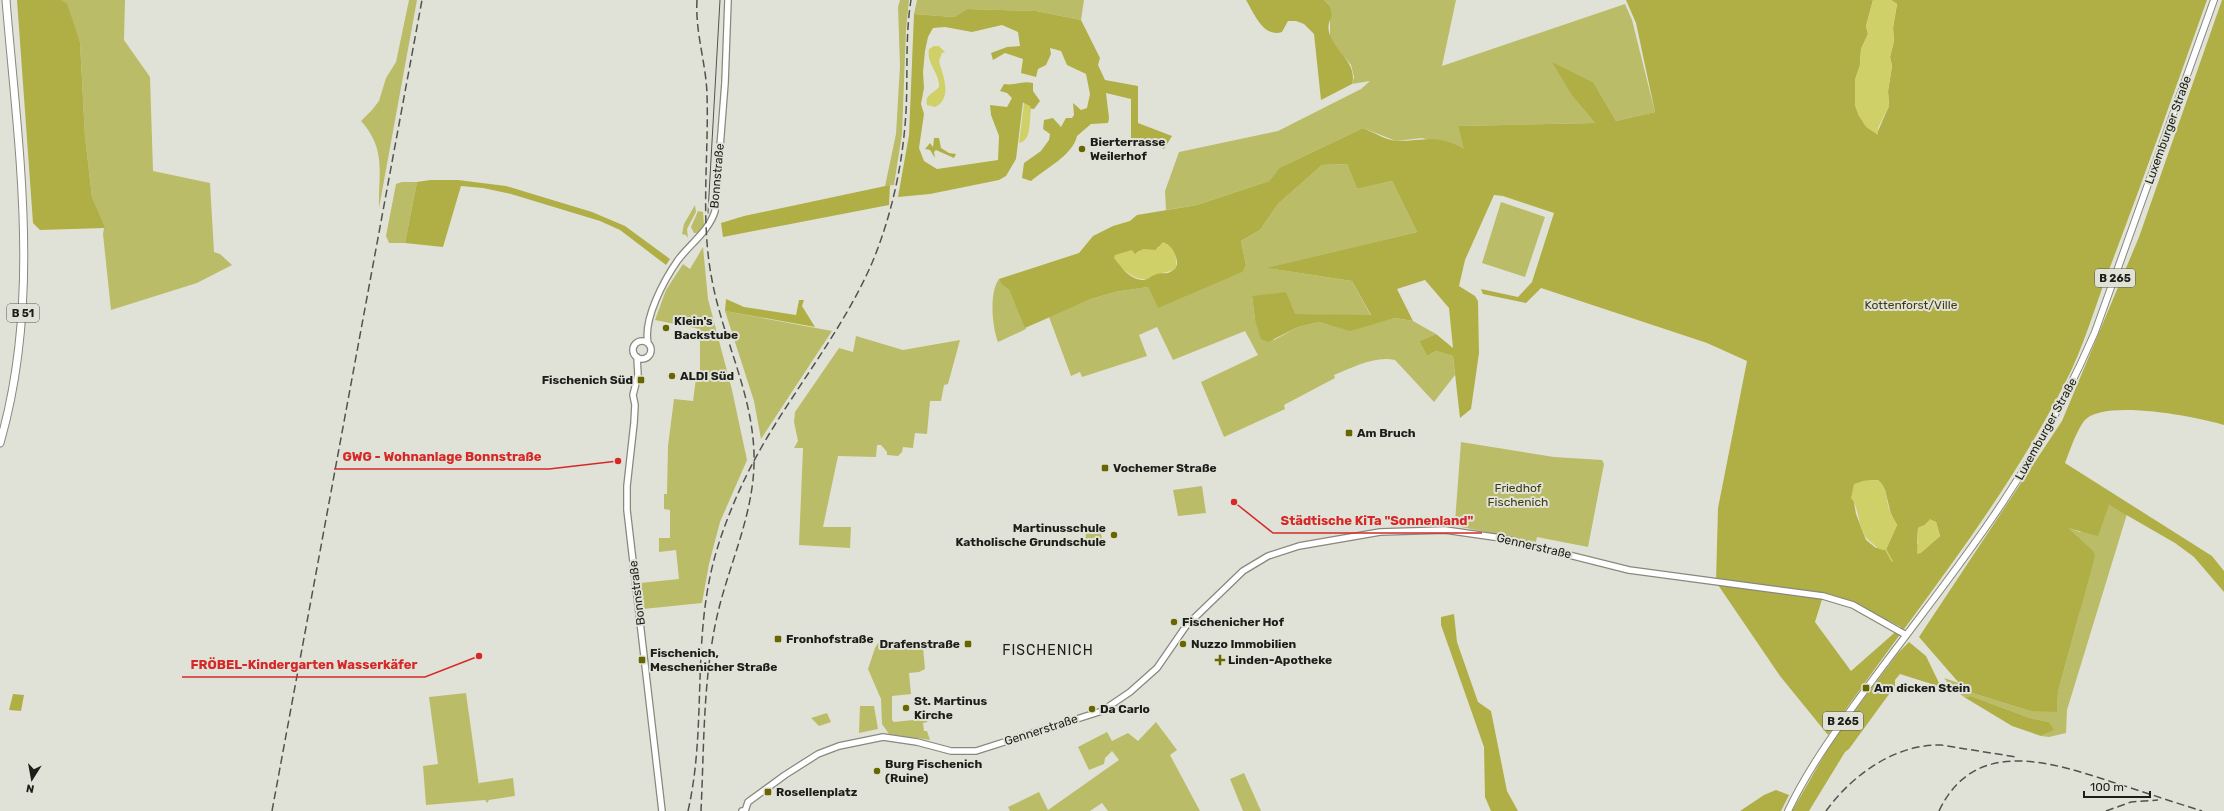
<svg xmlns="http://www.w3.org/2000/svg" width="2224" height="811" font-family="Rubik,sans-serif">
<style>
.green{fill:#bbbc68}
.forest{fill:#b0af46;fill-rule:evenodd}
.water{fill:#d0d069}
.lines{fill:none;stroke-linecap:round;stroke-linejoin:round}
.stream{stroke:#d0d069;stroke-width:1.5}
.secondary-casing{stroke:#88887e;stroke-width:8}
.primary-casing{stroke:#88887e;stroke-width:8}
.highway-casing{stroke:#88887e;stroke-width:9}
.secondary{stroke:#fff;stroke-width:5.5}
.primary{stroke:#fff;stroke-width:6}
.highway{stroke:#fff;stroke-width:7}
.tram{stroke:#53534e;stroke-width:1}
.rail{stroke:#53534e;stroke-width:1.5;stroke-dasharray:8 4;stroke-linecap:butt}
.poi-dot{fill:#686600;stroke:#e1e2d7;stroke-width:1.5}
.labels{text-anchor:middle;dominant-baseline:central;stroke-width:4;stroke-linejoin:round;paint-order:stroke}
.shield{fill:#e1e2d7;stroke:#585852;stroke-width:1}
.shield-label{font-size:11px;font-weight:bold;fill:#1d1d19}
.street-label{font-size:12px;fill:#1d1d19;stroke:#e1e2d7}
.poi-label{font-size:12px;font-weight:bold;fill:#1d1d19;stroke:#e1e2d7;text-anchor:start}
.park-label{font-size:12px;fill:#3d3c10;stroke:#e1e2d7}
.quarter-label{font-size:14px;letter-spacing:1px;fill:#1d1d19;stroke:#e1e2d7}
.leader{fill:none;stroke:#d62828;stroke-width:1.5}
.callout-dot{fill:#d62828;stroke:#e1e2d7;stroke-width:1.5}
.callout-label{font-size:13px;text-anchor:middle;font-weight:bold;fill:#d62828;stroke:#e1e2d7;stroke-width:4;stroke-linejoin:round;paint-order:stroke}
</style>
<rect width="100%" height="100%" fill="#e1e2d7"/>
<path class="green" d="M 61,0 L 125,0 L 124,40 L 150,77 L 153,171 L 210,183 L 214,252 L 220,254 L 232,265 L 197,283 L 111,310 L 103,234 L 104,228 L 92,197 L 85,136 L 80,42 Z
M 409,0 L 417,0 L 379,208 C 378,173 387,150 361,121 L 372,110 L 379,101 L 386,78 L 396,62 Z
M 900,0 L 909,0 L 906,30 L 902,134 L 894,185 L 885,186 L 896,134 L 900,66 L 898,7 Z
M 917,0 L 1084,0 L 1081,20 L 1036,11 L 967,9 L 954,17 L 914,14 Z
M 1324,0 L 1456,0 L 1442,66 L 1625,4 L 1632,20 L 1655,112 L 1616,121 L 1594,83 L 1573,97 L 1595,123 L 1458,126 L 1465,150 L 1422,138 L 1396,141 L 1363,128 L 1279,168 L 1269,181 L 1197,205 L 1166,210 L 1165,191 L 1179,152 L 1278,131 L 1361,89 L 1370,81 L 1352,84 L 1354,77 L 1351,65 L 1330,39 L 1330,6 Z
M 1347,164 L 1357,189 L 1392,181 L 1417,232 L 1267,268 L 1352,281 L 1371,316 L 1295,314 L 1252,296 L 1255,320 L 1274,340 L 1298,327 L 1319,322 L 1349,330 L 1395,318 L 1413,321 L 1436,334 L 1419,341 L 1427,356 L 1436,351 L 1453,356 L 1455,375 L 1434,402 L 1395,360 C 1376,355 1351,368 1334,375 L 1335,378 L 1284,405 L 1285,409 L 1224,437 L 1201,382 L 1258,355 L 1245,331 L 1173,360 L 1157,327 L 1139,335 L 1147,356 L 1082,377 L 1080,372 L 1071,376 L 1049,317 L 1091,299 L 1115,292 L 1148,287 L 1158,307 L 1246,265 L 1241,241 L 1260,230 L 1278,204 L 1322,165 Z
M 402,182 L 417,182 L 405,243 L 389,243 L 386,236 L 396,184 Z
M 1501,202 L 1545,217 L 1525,277 L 1482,263 Z
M 695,205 L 696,212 L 687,229 L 688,238 L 686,235 L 682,234 L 684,224 Z
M 698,211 L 703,212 L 704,225 L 697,233 L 694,233 L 691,227 Z
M 703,247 L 708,299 L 732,390 L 747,460 L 720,522 L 709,564 L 702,603 L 643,609 L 640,583 L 679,579 L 676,550 L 659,552 L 659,538 L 670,538 L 670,510 L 664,509 L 664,494 L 667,494 L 668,446 L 674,399 L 693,401 L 697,371 L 700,371 L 700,329 L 655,320 L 666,290 L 683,264 L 690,269 Z
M 999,279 L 1001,284 L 1009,290 L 1026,329 L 998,342 C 992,327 989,292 999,279 Z
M 725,311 L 832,331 L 761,439 L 754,401 Z
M 856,336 L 903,350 L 960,340 L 948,384 L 944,385 L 941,401 L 930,401 L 927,434 L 915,433 L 913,448 L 903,447 L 902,452 L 898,456 L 887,455 L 887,452 L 881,445 L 877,445 L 876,457 L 838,456 L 823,527 L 851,527 L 850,548 L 799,545 L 803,448 L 794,448 L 798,441 L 794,422 L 795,412 L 839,348 L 853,352 Z
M 1461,442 L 1554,457 L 1602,460 L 1604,464 L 1588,547 L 1537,537 L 1536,542 L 1456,526 L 1455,522 Z
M 1202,486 L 1206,513 L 1178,516 L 1173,490 Z
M 2109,505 L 2127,514 L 2067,710 L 2066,733 L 2049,737 L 2041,736 L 2053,730 L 2049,722 L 2030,718 L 1971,696 L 1964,697 L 1952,688 L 1944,678 L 1959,683 L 1966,691 L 2030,711 L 2057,711 L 2058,692 L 2080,611 L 2067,527 L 2080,532 Z
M 1100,530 L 1104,546 L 1092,547 L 1085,544 L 1086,533 Z
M 880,640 L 923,647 L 925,669 L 919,672 L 909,673 L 911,694 L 892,696 L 892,720 L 894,722 L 913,720 L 913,715 L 930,716 L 927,722 L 923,723 L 924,731 L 927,731 L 930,740 L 889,734 L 882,724 L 881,699 L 868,669 L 875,648 Z
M 466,693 L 479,786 L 479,783 L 513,778 L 515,796 L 489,800 L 487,803 L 485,800 L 426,805 L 423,766 L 438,764 L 429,697 Z
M 860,706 L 874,706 L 878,729 L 859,733 Z
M 827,713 L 831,722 L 819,726 L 811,718 Z
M 1156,722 L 1177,750 L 1170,755 L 1200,811 L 1108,811 L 1102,803 L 1090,811 L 1010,811 L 1008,807 L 1039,792 L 1048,810 L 1119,760 L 1112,751 L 1105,758 L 1104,764 L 1089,770 L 1078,747 L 1107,732 L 1112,741 L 1128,733 L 1138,741 Z
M 1244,773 L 1261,811 L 1243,811 L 1230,779 Z"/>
<path class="forest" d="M 17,0 L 61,0 L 67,4 L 80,42 L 85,136 L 92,197 L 105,228 L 40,230 L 33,223 Z
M 1246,0 L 1324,0 L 1330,6 L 1332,16 C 1316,42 1360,57 1352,84 L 1321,100 L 1314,34 L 1304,24 L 1296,21 L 1288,21 L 1282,32 C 1263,38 1254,13 1246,0 Z
M 1626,0 L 1873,0 L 1866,26 L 1868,34 L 1861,49 L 1860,65 L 1855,80 L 1855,105 L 1859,116 L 1878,131 L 1889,106 L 1888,91 L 1892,66 L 1890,57 L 1894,41 L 1893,28 L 1897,4 L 1891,0 L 2207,0 C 2174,92 2142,184 2107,275 C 2094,310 2083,348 2066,381 C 2002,508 1909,617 1828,735 L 1780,676 L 1716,582 L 1718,508 L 1747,361 L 1707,343 L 1541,288 L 1526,303 L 1483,294 L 1481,289 L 1518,297 L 1532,282 L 1554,213 L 1503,196 L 1494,195 L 1465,260 L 1459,286 L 1475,296 L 1478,301 L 1479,353 L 1471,409 L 1460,418 L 1453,356 L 1436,351 L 1427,356 L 1419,341 L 1436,334 L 1453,348 L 1449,308 L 1425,280 L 1397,289 L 1413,321 L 1395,318 L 1350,331 L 1319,322 L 1298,327 L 1268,342 L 1261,339 L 1255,320 L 1252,296 L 1286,292 L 1295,314 L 1371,315 L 1352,281 L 1266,268 L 1417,232 L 1392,181 L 1357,189 L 1347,164 L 1322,165 L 1278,204 L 1260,230 L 1241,241 L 1246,265 L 1242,272 L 1158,308 L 1148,287 L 1115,292 L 1091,299 L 1025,328 L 1009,290 L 1001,284 L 999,279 L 1079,253 L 1093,236 L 1113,226 L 1130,221 L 1137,215 L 1197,205 L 1269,181 L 1279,168 L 1363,128 C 1373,132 1387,141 1398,141 C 1426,141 1437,134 1464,149 L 1458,126 L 1595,123 L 1573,97 L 1552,62 L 1594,83 L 1616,121 L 1655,112 L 1636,23 ZM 1167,244 C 1174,251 1184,266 1170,272 C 1165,275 1159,272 1155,273 C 1152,274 1150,278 1147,279 C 1137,283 1125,273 1121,266 L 1139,251 L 1156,250 L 1158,247 ZM 1878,480 L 1885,490 L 1891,514 L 1897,525 L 1887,547 L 1876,548 L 1866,540 L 1856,514 L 1854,502 L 1863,481 ZM 1930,520 L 1936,522 L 1940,536 L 1927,547 L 1917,544 L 1918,528 L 1925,525 ZM 1824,593 L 1847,600 L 1901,627 L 1851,671 L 1815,622 Z
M 2222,0 L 2224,0 L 2224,425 C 2198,417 2103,398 2084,421 C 2076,432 2070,450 2065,463 L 2212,556 L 2224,571 L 2224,592 L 2194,557 L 2175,543 L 2109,505 L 2098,536 L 2068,528 L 2093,551 L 2095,556 L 2058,692 L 2057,712 L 2030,711 L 1966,691 L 1919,637 L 2062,421 L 2139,237 Z
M 967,9 L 1036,11 L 1081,20 L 1100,58 L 1098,65 L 1105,80 L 1138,86 L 1138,123 L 1172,136 L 1164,149 L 1148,141 L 1131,140 L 1131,99 L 1106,93 L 1109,118 L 1108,123 L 1091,124 L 1077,136 C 1073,155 1045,169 1031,181 L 1022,178 L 1024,163 L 1041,151 L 1049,140 L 1050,134 L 1043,129 L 1044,120 L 1053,118 L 1061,127 L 1066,118 L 1072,118 L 1074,115 L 1073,103 L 1081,110 L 1087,108 L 1090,94 L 1086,74 L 1067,65 L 1061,51 L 1050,48 L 1051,54 L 1046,65 L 1038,69 L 1036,77 L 1021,73 L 1023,59 L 1005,53 L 993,60 L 991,53 L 1007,47 L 1020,46 L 1018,32 L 1002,25 L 972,32 L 945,27 L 933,28 L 928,37 L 925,51 L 923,72 L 924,88 L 921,104 L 924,114 L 919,148 L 924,161 L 937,169 L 998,160 L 999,136 L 991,115 L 990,105 L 1007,107 L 1012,98 L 1007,93 L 1000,91 L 1004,84 C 1015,86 1022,80 1033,83 L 1033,91 L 1040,101 L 1034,109 L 1027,108 L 1023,102 L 1016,159 L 1006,176 L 999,180 L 930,194 L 898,197 L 909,135 L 914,14 L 954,17 Z
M 934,138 L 939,138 L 941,148 L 949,153 L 956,154 L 954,158 L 936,150 L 934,152 L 935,158 L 930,150 L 925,149 L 930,143 L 933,147 Z
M 430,180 L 458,180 L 506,186 L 592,212 L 625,226 L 670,259 L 666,265 L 620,230 L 600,221 L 511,194 L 483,188 L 461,186 L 443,247 L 405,243 L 417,182 Z
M 890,185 L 889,205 L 723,237 L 721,223 L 744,216 Z
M 726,299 L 744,307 L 796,315 L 799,300 L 804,300 L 802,306 L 815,327 L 725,311 Z
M 1454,614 L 1457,642 L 1478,702 L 1491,711 L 1507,791 L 1518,811 L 1491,811 L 1485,797 L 1484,747 L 1441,625 L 1441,617 Z
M 1909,642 L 1926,656 L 1941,687 L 1900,674 L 1895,680 L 1895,686 L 1849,749 L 1845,752 L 1809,811 L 1792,811 L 1833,740 L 1898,653 Z
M 13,694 L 24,695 L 21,711 L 9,710 Z
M 1971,696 L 2030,718 L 2049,722 L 2054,730 L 2041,736 L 2012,726 L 1964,697 Z
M 1776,790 L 1789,795 L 1781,811 L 1740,811 L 1764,795 Z"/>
<path class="water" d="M 1873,0 L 1891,0 L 1897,4 L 1893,27 L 1894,41 L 1890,57 L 1892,66 L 1888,91 L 1889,106 L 1878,128 L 1878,135 L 1866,127 L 1859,116 L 1855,105 L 1855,80 L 1860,65 L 1861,49 L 1868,34 L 1866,26 Z
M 934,46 L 939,46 L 945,52 L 942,53 L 939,61 C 943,76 953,98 935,107 L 927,105 C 924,95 934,93 939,87 C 940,73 926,64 929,49 Z
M 1024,103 L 1030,106 L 1031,110 C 1029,120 1032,141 1019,143 Z
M 1163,242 C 1175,247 1177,257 1176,268 C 1166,275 1156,271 1148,279 C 1132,280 1123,270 1114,258 L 1115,255 L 1132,250 L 1135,254 L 1143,249 L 1156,250 Z
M 1878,480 C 1889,488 1885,502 1891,513 C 1892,517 1895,521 1897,525 L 1886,550 C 1878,550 1878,548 1872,543 C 1856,532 1861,509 1851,498 L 1854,484 L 1863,481 Z
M 1930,519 L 1936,522 L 1940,536 L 1921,553 L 1917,554 L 1918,528 L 1925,525 Z"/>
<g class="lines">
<path class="stream" d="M 1886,550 L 1892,561"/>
<g class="secondary-casing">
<path id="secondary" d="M633 350a9 9 0 1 1 18 0a9 9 0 1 1-18 0Z
M 648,343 C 643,319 664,280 678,260 C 690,244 709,231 715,211 L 725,83 L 728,0
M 637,357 L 638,375 L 633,395 L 635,405 L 634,423 L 627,486 L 627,510 L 662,811
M 742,811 L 745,811 L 748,802 L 785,775 L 818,754 L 839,746 L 883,737 L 917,742 L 951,751 L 976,751 L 1102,711 L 1130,692 L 1157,668 L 1186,626 L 1243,571 L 1268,556 L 1299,546 L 1380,532 L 1445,530 L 1501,538 L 1629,570 L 1823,596 L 1853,605 L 1906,635"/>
</g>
<g class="primary-casing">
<path id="primary" d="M 1788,811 C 1806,773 1830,739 1855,704 C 1904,636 1957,572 2003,502 C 2039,448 2069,392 2095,332 L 2214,0"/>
</g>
<g class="highway-casing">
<path id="highway" d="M 0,443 C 42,298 18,147 6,0"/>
</g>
<use href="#secondary" class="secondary"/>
<use href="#primary" class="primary"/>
<use href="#highway" class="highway"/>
<path class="tram" d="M 708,213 L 720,0"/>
<path class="rail" d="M 697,0 C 695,32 706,63 707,94 C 709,157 700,219 712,280 C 723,339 752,392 754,453 C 756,513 728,564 716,621 C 703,682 704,749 701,811
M 272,811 L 422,0
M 688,811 C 708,723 690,635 718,546 C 730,508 747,471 768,436 C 803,378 845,325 872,263 C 892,215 903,163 906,112 C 908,75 905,37 911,0
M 1826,811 C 1852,775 1895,744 1941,745 L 2016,757
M 1939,811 C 1975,735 2054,763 2115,783 C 2144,792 2173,802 2202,811
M 2106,811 L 2131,802 L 2158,800"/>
</g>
<g class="poi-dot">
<circle cx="1082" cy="149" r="4"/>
<circle cx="666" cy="328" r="4"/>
<circle cx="672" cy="376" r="4"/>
<rect x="637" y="376" width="8" height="8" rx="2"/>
<rect x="1345" y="429" width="8" height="8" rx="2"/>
<rect x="1101" y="464" width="8" height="8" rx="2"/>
<circle cx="1114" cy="535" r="4"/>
<circle cx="1174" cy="622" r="4"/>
<rect x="774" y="635" width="8" height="8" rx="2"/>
<rect x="964" y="640" width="8" height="8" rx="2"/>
<circle cx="1183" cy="644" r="4"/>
<rect x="638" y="656" width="8" height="8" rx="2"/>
<path d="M1218 654h4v4h4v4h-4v4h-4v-4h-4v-4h4z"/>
<rect x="1862" y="684" width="8" height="8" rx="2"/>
<circle cx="906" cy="708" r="4"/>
<circle cx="1092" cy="709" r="4"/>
<circle cx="877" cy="771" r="4"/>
<rect x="764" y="788" width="8" height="8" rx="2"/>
</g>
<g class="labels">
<g class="shield">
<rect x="2095" y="269" width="40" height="18" rx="3"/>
<rect x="7" y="304" width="32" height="18" rx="3"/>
<rect x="1823" y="712" width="40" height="18" rx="3"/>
</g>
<g class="shield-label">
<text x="2115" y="278">B 265</text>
<text x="23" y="313">B 51</text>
<text x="1843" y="721">B 265</text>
</g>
<g class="street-label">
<text transform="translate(2168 130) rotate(-70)">Luxemburger Straße</text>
<text transform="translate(717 176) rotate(-85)">Bonnstraße</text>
<text transform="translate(2046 429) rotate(-61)">Luxemburger Straße</text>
<text transform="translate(1534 546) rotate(13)">Gennerstraße</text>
<text transform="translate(637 593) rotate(-97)">Bonnstraße</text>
<text transform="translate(1041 730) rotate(-18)">Gennerstraße</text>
</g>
<g class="poi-label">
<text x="1090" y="142">Bierterrasse<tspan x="1090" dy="14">Weilerhof</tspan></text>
<text x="674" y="321">Klein's<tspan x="674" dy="14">Backstube</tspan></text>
<text x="680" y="376">ALDI Süd</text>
<text x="633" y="380" text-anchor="end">Fischenich Süd</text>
<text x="1357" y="433">Am Bruch</text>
<text x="1113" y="468">Vochemer Straße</text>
<text x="1106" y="528" text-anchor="end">Martinusschule<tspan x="1106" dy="14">Katholische Grundschule</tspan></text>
<text x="1182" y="622">Fischenicher Hof</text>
<text x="786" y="639">Fronhofstraße</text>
<text x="960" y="644" text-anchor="end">Drafenstraße</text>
<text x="1191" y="644">Nuzzo Immobilien</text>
<text x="650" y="653">Fischenich,<tspan x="650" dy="14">Meschenicher Straße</tspan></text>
<text x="1228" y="660">Linden-Apotheke</text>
<text x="1874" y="688">Am dicken Stein</text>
<text x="914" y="701">St. Martinus<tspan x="914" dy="14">Kirche</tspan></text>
<text x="1100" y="709">Da Carlo</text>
<text x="885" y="764">Burg Fischenich<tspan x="885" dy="14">(Ruine)</tspan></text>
<text x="776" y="792">Rosellenplatz</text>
</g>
<g class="park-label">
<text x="1911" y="305">Kottenforst/Ville</text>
<text x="1518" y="488">Friedhof<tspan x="1518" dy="14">Fischenich</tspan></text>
</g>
<g class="quarter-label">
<text x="1048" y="650">FISCHENICH</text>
</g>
</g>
<path class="leader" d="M618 461L549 469H334M1234 502L1273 533H1482M479 656L425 677H182"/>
<g class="callout-dot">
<circle cx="618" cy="461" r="4"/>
<circle cx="1234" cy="502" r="4"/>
<circle cx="479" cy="656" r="4"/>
</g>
<g class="callout-label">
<text x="442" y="461">GWG - Wohnanlage Bonnstraße</text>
<text x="1377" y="525">Städtische KiTa "Sonnenland"</text>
<text x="304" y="669">FRÖBEL-Kindergarten Wasserkäfer</text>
</g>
<g transform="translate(32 779) rotate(191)" stroke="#e1e2d7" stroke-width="3" paint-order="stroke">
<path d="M0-3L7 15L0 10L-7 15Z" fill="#1d1d19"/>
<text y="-6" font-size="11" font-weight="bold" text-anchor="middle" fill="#1d1d19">N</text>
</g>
<path d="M2084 791v6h66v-6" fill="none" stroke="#1d1d19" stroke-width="2"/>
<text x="2090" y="791" font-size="12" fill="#1d1d19" stroke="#e1e2d7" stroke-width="3" paint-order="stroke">100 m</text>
</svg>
